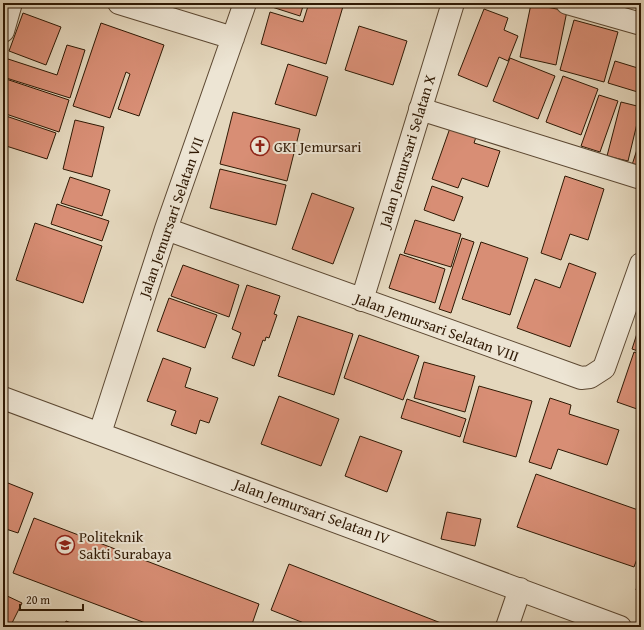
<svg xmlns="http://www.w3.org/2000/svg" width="644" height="630" font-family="'Gentium Book Plus',serif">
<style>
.building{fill:#d88e75;stroke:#2f1904}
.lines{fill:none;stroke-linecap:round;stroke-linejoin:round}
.minor-casing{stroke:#5c4832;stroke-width:24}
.minor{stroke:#ede5d4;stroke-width:22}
.labels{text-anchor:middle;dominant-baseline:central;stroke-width:4;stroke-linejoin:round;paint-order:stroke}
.poi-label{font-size:15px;fill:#2f1904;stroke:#ede5d4;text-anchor:start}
.street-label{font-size:15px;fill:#2f1904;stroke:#ede5d4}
</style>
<rect width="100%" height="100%" fill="#e4d7bd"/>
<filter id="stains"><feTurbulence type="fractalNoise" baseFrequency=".005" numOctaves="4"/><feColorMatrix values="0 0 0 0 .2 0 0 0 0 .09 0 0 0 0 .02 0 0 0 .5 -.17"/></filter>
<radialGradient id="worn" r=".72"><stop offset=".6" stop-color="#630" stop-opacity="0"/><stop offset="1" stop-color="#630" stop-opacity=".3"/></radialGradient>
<path class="building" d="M 273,3 L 304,3 L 300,16 L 272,7 Z
M 309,3 L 344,3 L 326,64 L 261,44 L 270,12 L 303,22 Z
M 621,3 L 641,3 L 641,9 Z
M 531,4 L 567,11 L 556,65 L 520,57 Z
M 484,9 L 508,18 L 504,30 L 518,36 L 508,61 L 499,57 L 487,87 L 458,75 Z
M 23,13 L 61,27 L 46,65 L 9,51 Z
M 574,20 L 618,32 L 604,82 L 560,70 Z
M 101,23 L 164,45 L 139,116 L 118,109 L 130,74 L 126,72 L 110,118 L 73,106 Z
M 359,26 L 407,41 L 393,85 L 345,70 Z
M 67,45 L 85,50 L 70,98 L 3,77 L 5,58 L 57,75 Z
M 510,58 L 555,76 L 538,119 L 493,101 Z
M 615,61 L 641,69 L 641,93 L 608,83 Z
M 288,64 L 328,77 L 316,116 L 275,104 Z
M 563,76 L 598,89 L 581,135 L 546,122 Z
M 3,78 L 69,100 L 59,132 L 3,113 Z
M 599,95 L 618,101 L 600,152 L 581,146 Z
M 621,102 L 641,107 L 628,161 L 607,156 Z
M 233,112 L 300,129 L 287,181 L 220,164 Z
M 3,115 L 56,133 L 47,159 L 3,145 Z
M 75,120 L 104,127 L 92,177 L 63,169 Z
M 450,128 L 476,137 L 474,143 L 500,151 L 488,187 L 462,178 L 458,188 L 432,179 Z
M 641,137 L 641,168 L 632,165 Z
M 220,169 L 286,185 L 276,225 L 210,208 Z
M 565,176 L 604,189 L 588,240 L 570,234 L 561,260 L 541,253 Z
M 70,177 L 110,190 L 102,216 L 61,203 Z
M 432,186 L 463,197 L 454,221 L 424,210 Z
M 312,193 L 354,208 L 333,264 L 292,249 Z
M 57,204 L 109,221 L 102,241 L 51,224 Z
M 415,220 L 461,234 L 451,267 L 404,253 Z
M 35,223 L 102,246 L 83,303 L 16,280 Z
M 462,238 L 474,242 L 451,313 L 439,309 Z
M 481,242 L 528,258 L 510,315 L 462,299 Z
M 400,254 L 445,269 L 435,303 L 389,288 Z
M 569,263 L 596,273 L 570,347 L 517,328 L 535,279 L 560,288 Z
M 183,265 L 239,285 L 229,317 L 171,296 Z
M 247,285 L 280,296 L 274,314 L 277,315 L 269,338 L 266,337 L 265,341 L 263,340 L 254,366 L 232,358 L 241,333 L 232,329 Z
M 169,298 L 217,315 L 205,348 L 157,331 Z
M 298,316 L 353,334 L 334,395 L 278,376 Z
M 641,321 L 641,352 L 632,349 Z
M 359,335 L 419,356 L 403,400 L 344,378 Z
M 634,352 L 641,355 L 641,397 L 637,409 L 617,402 Z
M 163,358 L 191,368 L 185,387 L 218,398 L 209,423 L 200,420 L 196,434 L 171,425 L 176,411 L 147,401 Z
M 424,362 L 475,376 L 465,412 L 414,398 Z
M 479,386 L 532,401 L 516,457 L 463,442 Z
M 279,396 L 339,419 L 321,466 L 261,444 Z
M 550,398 L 571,405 L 569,414 L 619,430 L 607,465 L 558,449 L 551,469 L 529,462 Z
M 407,399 L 466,419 L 460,437 L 401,418 Z
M 360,436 L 402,451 L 387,492 L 345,476 Z
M 536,474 L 641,511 L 641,548 L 634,567 L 517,527 Z
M 3,481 L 33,493 L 18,533 L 3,528 Z
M 447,512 L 481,519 L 475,546 L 441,539 Z
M 34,518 L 259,604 L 251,627 L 156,627 L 13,573 Z
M 289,564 L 441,623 L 440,627 L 314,627 L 271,610 Z
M 641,571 L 641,592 L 636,590 Z
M 3,594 L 22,603 L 10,627 L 3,627 Z
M 66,621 L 81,627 L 64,627 Z"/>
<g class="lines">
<g class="minor-casing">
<path id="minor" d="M 119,3 L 233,38
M 567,3 L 641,24
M 3,31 L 11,3
M 420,109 L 641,178
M 166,229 L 581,378 L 590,377 L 604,368 L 641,264
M 362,300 L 453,3
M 3,398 L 620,627
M 100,433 L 166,229 L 245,3
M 507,627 L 520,589"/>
</g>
<use href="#minor" class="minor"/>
</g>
<defs>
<g id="church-ring" transform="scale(1)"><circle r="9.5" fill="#ede5d4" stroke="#8f2418" stroke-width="1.5"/><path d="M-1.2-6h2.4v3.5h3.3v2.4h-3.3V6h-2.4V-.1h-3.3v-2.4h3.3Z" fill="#8f2418"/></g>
<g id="university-ring" transform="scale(1)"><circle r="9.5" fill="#ede5d4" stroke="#8f2418" stroke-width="1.5"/><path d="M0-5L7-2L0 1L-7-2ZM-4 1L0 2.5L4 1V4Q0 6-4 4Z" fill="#8f2418"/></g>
</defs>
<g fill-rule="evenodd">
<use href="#church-ring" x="260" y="146"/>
<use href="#university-ring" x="65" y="545"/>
</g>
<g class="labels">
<g class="poi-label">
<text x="274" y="146">GKI Jemursari</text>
<text x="79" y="536">Politeknik<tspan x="79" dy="17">Sakti Surabaya</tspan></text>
</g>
<g class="street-label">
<text transform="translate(407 151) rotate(-73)">Jalan Jemursari Selatan X</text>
<text transform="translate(171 217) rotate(-71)">Jalan Jemursari Selatan VII</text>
<text transform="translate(437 327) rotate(20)">Jalan Jemursari Selatan VIII</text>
<text transform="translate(312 511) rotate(20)">Jalan Jemursari Selatan IV</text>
</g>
</g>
<rect width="644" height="630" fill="none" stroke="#e4d7bd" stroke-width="16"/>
<rect x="4" y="4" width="636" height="622" fill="none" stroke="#2f1904" stroke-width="2"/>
<rect x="8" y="8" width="628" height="614" fill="none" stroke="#2f1904"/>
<path d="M20 604v6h63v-6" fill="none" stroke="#2f1904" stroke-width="2"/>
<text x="26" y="604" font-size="12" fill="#2f1904" stroke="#ede5d4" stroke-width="3" paint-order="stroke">20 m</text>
<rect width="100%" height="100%" filter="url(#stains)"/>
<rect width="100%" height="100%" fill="url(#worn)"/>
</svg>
